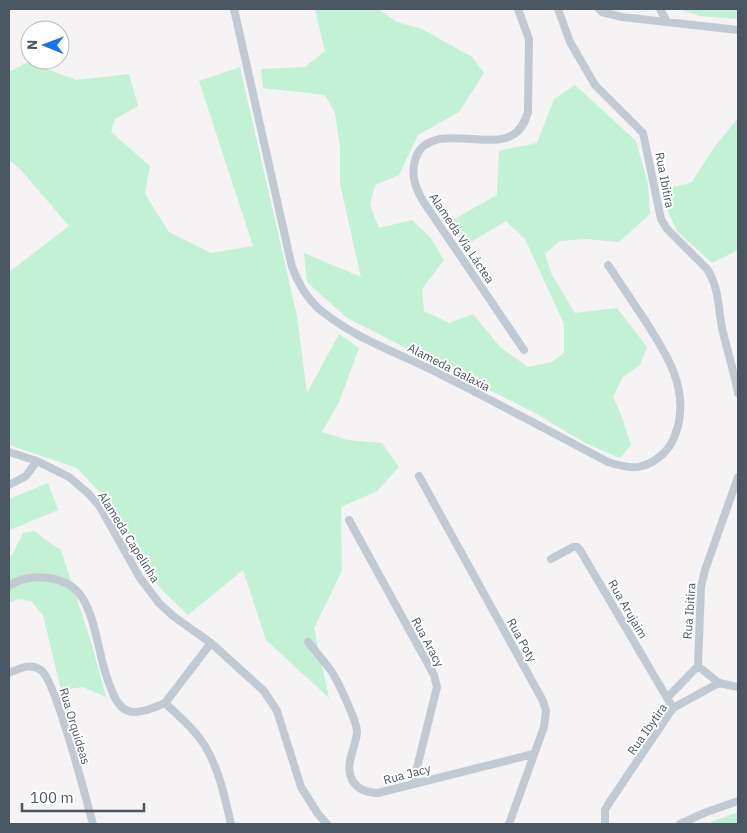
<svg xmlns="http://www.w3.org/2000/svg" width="747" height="833" font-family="'IBM Plex Sans',sans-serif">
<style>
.green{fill:#c3f1d5}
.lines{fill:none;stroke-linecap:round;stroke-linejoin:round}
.minor{stroke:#c1cad2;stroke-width:8}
.labels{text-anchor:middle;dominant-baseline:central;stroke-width:4;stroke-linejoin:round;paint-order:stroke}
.street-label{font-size:12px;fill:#4a5661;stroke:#fff}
</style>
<rect width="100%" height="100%" fill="#f5f3f3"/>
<path class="green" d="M 315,9 L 381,9 L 381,11 L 397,22 L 422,29 L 472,57 L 484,73 L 459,112 L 418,135 L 399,175 L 375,185 L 370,205 L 379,228 L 412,220 L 430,237 L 444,260 L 422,289 L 424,311 L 449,323 L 473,314 L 500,347 L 528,367 L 552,362 L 564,353 L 564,324 L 525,239 L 506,221 L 466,245 L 449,222 L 497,195 L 499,151 L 537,143 L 554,99 L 575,85 L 636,141 L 648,184 L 650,214 L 619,242 L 586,239 L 560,241 L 545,254 L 552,275 L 575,313 L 617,308 L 647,347 L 640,365 L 623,377 L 613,397 L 622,417 L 631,445 L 620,458 L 585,443 L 533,412 L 347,318 L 307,282 L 304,253 L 361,277 L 340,184 L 340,147 L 335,113 L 325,95 L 263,88 L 261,69 L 305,67 L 325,51 Z
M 679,9 L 738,9 L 738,19 L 700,16 Z
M 28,62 L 76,80 L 129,74 L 138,106 L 115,119 L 111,132 L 150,166 L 145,194 L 169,232 L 211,253 L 253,246 L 199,81 L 240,67 L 297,316 L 307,393 L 339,334 L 359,348 L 339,402 L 322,432 L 348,440 L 382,443 L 399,467 L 377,491 L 341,507 L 342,571 L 314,628 L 329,698 L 266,640 L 243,570 L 188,615 L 160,588 L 139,557 L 114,508 L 77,468 L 9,445 L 9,272 L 69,226 L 20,169 L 9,160 L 9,72 Z
M 738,118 L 738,250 L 712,263 L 677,231 L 666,207 L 667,188 L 691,183 L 716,145 Z
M 48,483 L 58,510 L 10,530 L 9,499 Z
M 35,531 L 47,541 L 61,550 L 91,642 L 106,697 L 83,687 L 61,690 L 43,615 L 31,601 L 18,599 L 9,603 L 9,556 L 12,555 L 23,533 Z
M 738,812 L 738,824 L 711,824 L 711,822 Z"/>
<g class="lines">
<path class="minor" d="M 234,9 L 292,267 C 298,283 305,296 318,308 C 352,337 393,351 432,370 C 491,400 550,431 608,462 C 632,470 646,470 664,453 C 672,445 675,436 678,426 C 688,385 665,352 644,319 C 632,301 620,283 608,265
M 518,9 L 529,39 L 528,112 C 525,122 521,131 511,136 C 485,149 430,122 416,157 C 410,174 415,187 423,201 L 524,350
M 558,9 L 570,42 L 595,85 L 643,133 L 661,219 L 667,229 L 707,269 C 719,287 718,307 722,328 C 727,350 734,371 738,393
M 599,9 L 602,12 L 622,17 L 738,30
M 660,9 L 667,22
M 9,452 L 37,461 L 69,477 L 89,494 L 100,507 L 140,578 L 159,603 L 173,616 L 211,643 L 264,691 L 277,711 L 301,787 L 318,814 L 327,824
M 419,476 L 543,701 L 546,711 L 544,727 L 509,824
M 9,485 L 26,476 L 37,461
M 349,520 L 434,675 L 437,687 L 413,784
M 551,559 L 573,547 L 577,547 L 580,550 L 673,708
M 9,586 C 20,578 36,576 49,578 C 87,583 91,616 99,647 C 102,662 106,677 112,691 C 115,699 120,708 128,711 C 139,715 155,707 165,703 C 179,716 195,730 205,746 C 219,769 225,798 231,824
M 308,642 C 316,652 325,662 332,672 C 338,682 357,721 357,732 C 356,748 344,764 352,780 C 358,790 367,793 378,793 L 533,754
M 9,673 C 20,668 30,663 41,670 C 56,681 86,799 93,824
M 719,683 L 698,666 L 701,587 L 705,570 L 738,477
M 667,698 L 698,666
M 165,703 L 211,643
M 605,824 L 605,810 L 609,803 L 673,708 L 719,683 L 738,687
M 680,824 L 704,813 L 738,801"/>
</g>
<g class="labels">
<g class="street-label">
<text transform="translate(665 180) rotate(79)">Rua Ibitira</text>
<text transform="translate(462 238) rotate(56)">Alameda Via Láctea</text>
<text transform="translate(449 367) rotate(27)">Alameda Galaxia</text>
<text transform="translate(129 537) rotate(58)">Alameda Capelinha</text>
<text transform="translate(628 609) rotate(60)">Rua Arujaim</text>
<text transform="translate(689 611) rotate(-86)">Rua Ibitira</text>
<text transform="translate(522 640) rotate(61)">Rua Poty</text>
<text transform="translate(428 642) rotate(62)">Rua Aracy</text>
<text transform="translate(75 726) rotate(73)">Rua Orquideas</text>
<text transform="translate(647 729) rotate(-55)">Rua Ibytira</text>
<text transform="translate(407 774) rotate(-15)">Rua Jacy</text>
</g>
</g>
<rect width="747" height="833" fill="none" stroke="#4a5661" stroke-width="20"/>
<g transform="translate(45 45) rotate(271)"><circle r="24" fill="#ffffff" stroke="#b7bbc0"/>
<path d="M0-4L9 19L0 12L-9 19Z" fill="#1a73e8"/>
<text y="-8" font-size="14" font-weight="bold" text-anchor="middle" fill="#4a5661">N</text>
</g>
<path d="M22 803v8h122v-8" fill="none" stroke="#4a5661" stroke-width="2.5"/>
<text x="30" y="803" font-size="15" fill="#4a5661" stroke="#ffffff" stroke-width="4" paint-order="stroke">100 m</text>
</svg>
